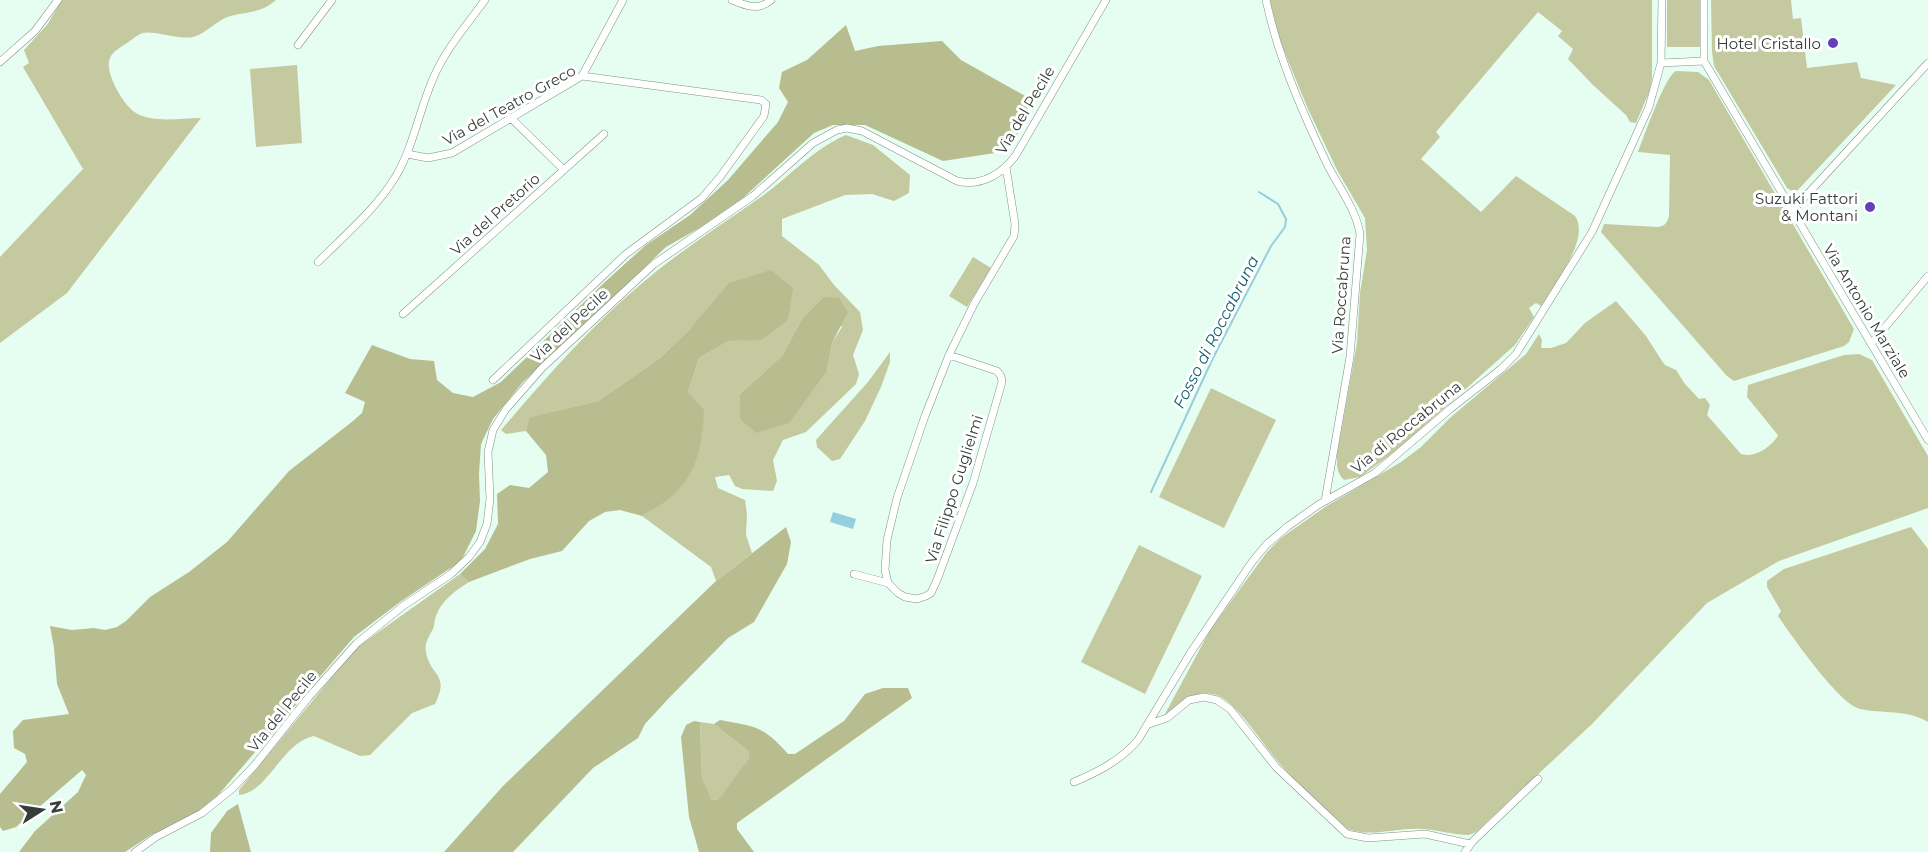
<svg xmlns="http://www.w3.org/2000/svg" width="1928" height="852" font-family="Montserrat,sans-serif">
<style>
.green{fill:#c4c9a0;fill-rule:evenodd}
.forest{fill:#b7bd8f}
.water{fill:#95cedd}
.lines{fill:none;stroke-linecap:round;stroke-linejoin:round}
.stream{stroke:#95cedd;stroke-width:2}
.minor-casing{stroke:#7d9288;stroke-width:8}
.minor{stroke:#fff;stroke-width:7}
.poi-dot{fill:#6241b9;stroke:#fff;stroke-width:2}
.labels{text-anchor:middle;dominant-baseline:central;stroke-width:6;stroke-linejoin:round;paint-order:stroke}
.poi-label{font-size:15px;fill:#353e3a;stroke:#fff;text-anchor:end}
.street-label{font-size:15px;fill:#353e3a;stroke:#fff}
.water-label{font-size:16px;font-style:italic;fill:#0e5d6d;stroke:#fff}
</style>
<rect width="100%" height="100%" fill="#e6fdf1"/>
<path class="green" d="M 62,0 L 276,0 C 259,15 243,11 225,18 C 214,23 205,34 193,37 C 178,40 155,30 143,33 C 138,34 132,40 127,43 C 121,47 113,51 110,58 C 104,72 122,102 133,111 C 150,124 180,118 201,118 L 67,293 L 0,343 L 0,257 L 83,169 L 23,67 L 29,63 L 24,50 L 47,25 Z
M 1270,0 L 1652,0 L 1652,78 L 1650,90 L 1636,123 L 1630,122 L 1626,115 L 1594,86 L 1568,59 L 1573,49 L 1558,36 L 1562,31 L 1538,12 L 1436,132 L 1440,137 L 1421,159 L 1481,212 L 1516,176 L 1575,216 C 1591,239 1553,286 1541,306 L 1536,303 L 1529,308 L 1534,317 L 1515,345 L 1397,450 L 1360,477 L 1344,480 C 1336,472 1337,465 1337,455 L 1357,343 L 1360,293 L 1367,250 L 1365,218 L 1337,170 L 1308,109 L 1280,41 Z
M 1667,0 L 1700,0 L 1700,47 L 1667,47 Z
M 1711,0 L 1791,0 L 1793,19 L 1801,18 L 1807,68 L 1857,62 L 1861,78 L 1896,85 L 1795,193 L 1787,188 L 1714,66 L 1712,52 Z
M 297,65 L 302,143 L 256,147 L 250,69 Z
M 1676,71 L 1698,72 L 1709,80 L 1854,329 L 1849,342 L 1844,346 L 1734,381 L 1727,376 L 1601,232 L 1604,224 L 1658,227 C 1665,226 1667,223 1669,216 L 1670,155 L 1638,152 C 1644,137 1665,76 1676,71 Z
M 846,135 L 873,145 L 910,175 L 909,193 L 894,201 L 872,194 L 845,195 L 782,219 L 782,236 L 819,265 L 834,285 L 860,312 L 863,330 L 853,355 L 859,374 L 856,384 L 806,432 L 783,440 L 773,460 L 777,481 L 773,491 L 742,489 L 735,486 L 729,475 L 715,477 L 718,488 L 745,500 L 747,514 L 746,535 L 752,553 L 716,581 L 711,567 L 642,516 L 670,498 L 688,392 L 699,358 L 729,341 L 761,339 L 690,329 L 660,358 L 598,401 L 531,417 L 526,431 L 506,434 L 501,430 C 545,379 589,328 640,285 C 677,253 718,227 758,199 C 789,178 811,150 846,135 ZM 823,297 L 842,327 L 832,343 L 827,371 L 740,394 L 782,356 L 803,317 Z
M 973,257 L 991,268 L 967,307 L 949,296 Z
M 1616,301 L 1646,336 L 1662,361 L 1665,365 L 1676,370 L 1685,384 L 1699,399 L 1705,398 L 1710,405 L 1707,415 L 1741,454 C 1756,458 1769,448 1778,436 L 1777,434 L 1747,397 L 1748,385 L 1844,355 L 1859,354 L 1872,360 L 1928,456 L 1928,508 L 1779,561 L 1707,603 L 1592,724 L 1476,832 L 1469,835 C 1454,835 1438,830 1422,829 C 1397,827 1372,838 1348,829 C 1325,809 1302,788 1281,765 C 1265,748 1240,706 1219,696 C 1198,687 1182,702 1166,715 L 1165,714 L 1210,630 L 1267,552 L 1281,538 L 1325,507 L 1401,462 L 1421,447 L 1451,417 L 1526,354 L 1539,334 L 1542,340 L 1541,348 L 1551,348 L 1566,343 L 1585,323 Z
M 890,352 L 890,362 L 881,387 L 865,421 L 840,459 L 832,461 L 817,447 L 816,440 L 868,382 Z
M 1211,388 L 1276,420 L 1224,528 L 1159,497 Z
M 1911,527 L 1928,549 L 1928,722 C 1907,709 1883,714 1860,709 C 1839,704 1791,635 1778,616 L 1781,611 L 1767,587 L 1767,581 L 1784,569 Z
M 1139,545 L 1202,576 L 1145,694 L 1081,662 Z
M 460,574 L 469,582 C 456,590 441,601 436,616 C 434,620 435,625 433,629 C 429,636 424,644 426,652 C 431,678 450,673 435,704 L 412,713 L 370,755 L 360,756 L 314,736 C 282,742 268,793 239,795 L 239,790 L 356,648 Z
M 700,722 L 714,724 L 748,751 L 749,758 L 720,799 L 712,800 L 702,780 Z"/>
<path class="forest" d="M 846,25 L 855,51 L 878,46 L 942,41 L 961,60 L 1027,97 L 1028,112 L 1017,136 L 995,153 L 943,161 L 865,125 L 833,125 L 814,133 L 743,198 L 701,227 L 666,247 L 522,383 L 493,419 L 481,444 L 479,474 L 480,501 L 476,531 L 461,561 L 400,602 L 354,637 L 213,801 L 184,820 L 151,835 L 125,852 L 19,852 L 35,831 L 78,792 L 86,775 L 82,770 L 16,827 L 3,831 L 0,827 L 0,794 L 27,762 L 25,754 L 14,748 L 13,731 L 23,720 L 69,714 L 57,684 L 54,648 L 50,626 L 72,630 L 94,628 L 105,630 L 117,627 L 126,621 L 150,597 L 189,572 L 227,542 L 289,471 L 353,421 L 362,413 L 365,402 L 345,393 L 372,345 L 410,359 L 434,361 L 437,380 L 453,393 L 473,397 L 501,382 L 606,281 L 646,245 L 690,215 L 728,180 L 778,122 L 788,102 L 779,88 L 782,72 L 807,60 Z
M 771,270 L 793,288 L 788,320 L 761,340 L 729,341 L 699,358 L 688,392 L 704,410 C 702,445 698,474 670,498 C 662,505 651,510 642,516 L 620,510 L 605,512 L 589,521 L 562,551 L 530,559 L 469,582 L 460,574 L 485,549 L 498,524 L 497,494 L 510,485 L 529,488 L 548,472 L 546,455 L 526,431 L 530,417 L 598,401 L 660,358 L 690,329 L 729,283 Z
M 823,297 L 839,298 L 848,312 L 832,343 L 827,371 L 789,423 L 756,433 L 740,419 L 740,394 L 782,356 L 803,317 Z
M 786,527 L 791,542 L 787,564 L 754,622 L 728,638 L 668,699 L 645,724 L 638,738 L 593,768 L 513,852 L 444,852 L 503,786 L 716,581 Z
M 883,688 L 908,688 L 912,698 L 737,823 L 737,829 L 754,852 L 699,852 L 689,817 L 681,737 L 686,725 L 694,721 L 700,722 L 702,779 L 712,800 L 719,799 L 749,758 L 748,751 L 714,724 L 720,720 C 756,727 762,725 788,754 L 795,754 L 844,721 L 865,694 Z
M 238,804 L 251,852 L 210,852 L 211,833 L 227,811 Z"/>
<path class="water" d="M 833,512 L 856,519 L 853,529 L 830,522 Z"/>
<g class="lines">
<path class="stream" d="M 1151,492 L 1213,358 L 1271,246 L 1285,227 L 1286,219 L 1278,204 L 1259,192"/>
<g class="minor-casing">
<path id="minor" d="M 732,0 C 746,6 759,11 771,0
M 1266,0 C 1278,57 1302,111 1327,164 C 1338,186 1356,209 1360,234 L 1350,357 L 1325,501
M 1704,0 L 1704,61 L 1928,440
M 298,45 L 332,0
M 0,62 L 35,31 L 58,0
M 1661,63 L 1704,61
M 582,76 L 623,0
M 510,117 L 564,170
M 407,154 L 428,158 L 452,153 L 582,76 L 761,100 L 766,104 L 764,116 L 720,177 L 702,198 L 626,254 L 493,380
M 1792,211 L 1928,63
M 318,262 C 345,235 376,209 396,176 C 413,147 419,112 432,81 C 444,51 466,26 485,0
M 403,314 L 604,134
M 1871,344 L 1928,276
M 949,355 L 997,371 L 1001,376 L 1002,382 L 973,483 L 937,580 L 931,593 L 926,596 L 917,599 L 905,597 L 898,593 L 888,583 L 885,570 L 887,540 L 897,498 L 925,416 L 949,355 L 974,304 L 1014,236 L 1015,224 L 1006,167
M 854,574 L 888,583
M 1149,724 L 1167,718 L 1189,700 L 1204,697 L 1217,700 L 1230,709 L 1276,767 L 1347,834 L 1368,838 L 1425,834 L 1470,844
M 1074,782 C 1098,772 1121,760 1138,740 L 1191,652 L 1252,562 L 1266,545 L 1287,527 L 1318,505 L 1375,473 L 1450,409 L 1501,369 L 1516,354 L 1592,232 L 1649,107 L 1661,63 L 1662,0
M 135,852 L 156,837 L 202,813 L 232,789 L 254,766 L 308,698 L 357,643 L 403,606 L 451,574 L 469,557 L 480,542 L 487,524 L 490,499 L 488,452 L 493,430 L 506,409 L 542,368 L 654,264 L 753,196 L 813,143 L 837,130 L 847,128 L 862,131 L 957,181 C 981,187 1002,174 1016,155 L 1106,0
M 1465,852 L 1473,841 L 1538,779"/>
</g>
<use href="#minor" class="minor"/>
</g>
<g class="poi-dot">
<circle cx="1833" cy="43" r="6"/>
<circle cx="1870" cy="207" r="6"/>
</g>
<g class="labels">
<g class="poi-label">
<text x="1821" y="43">Hotel Cristallo</text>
<text x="1858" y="198">Suzuki Fattori<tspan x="1858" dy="17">&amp; Montani</tspan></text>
</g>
<g class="street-label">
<text transform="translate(509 105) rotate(-29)">Via del Teatro Greco</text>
<text transform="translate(1025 110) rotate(-59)">Via del Pecile</text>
<text transform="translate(495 214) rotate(-42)">Via del Pretorio</text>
<text transform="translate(1341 295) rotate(-86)">Via Roccabruna</text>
<text transform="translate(1867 311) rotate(59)">Via Antonio Marziale</text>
<text transform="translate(569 325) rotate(-43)">Via del Pecile</text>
<text transform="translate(1406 427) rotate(-39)">Via di Roccabruna</text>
<text transform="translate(954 489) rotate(-72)">Via Filippo Guglielmi</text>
<text transform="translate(282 711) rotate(-51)">Via del Pecile</text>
</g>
<g class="water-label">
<text transform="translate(1216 332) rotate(-63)">Fosso di Roccabruna</text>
</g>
</g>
<g transform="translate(42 810) rotate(78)" stroke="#ffffff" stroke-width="4.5" paint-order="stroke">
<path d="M0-4.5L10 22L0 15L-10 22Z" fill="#353e3a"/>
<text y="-9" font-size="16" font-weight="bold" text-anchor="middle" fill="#353e3a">N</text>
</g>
</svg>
